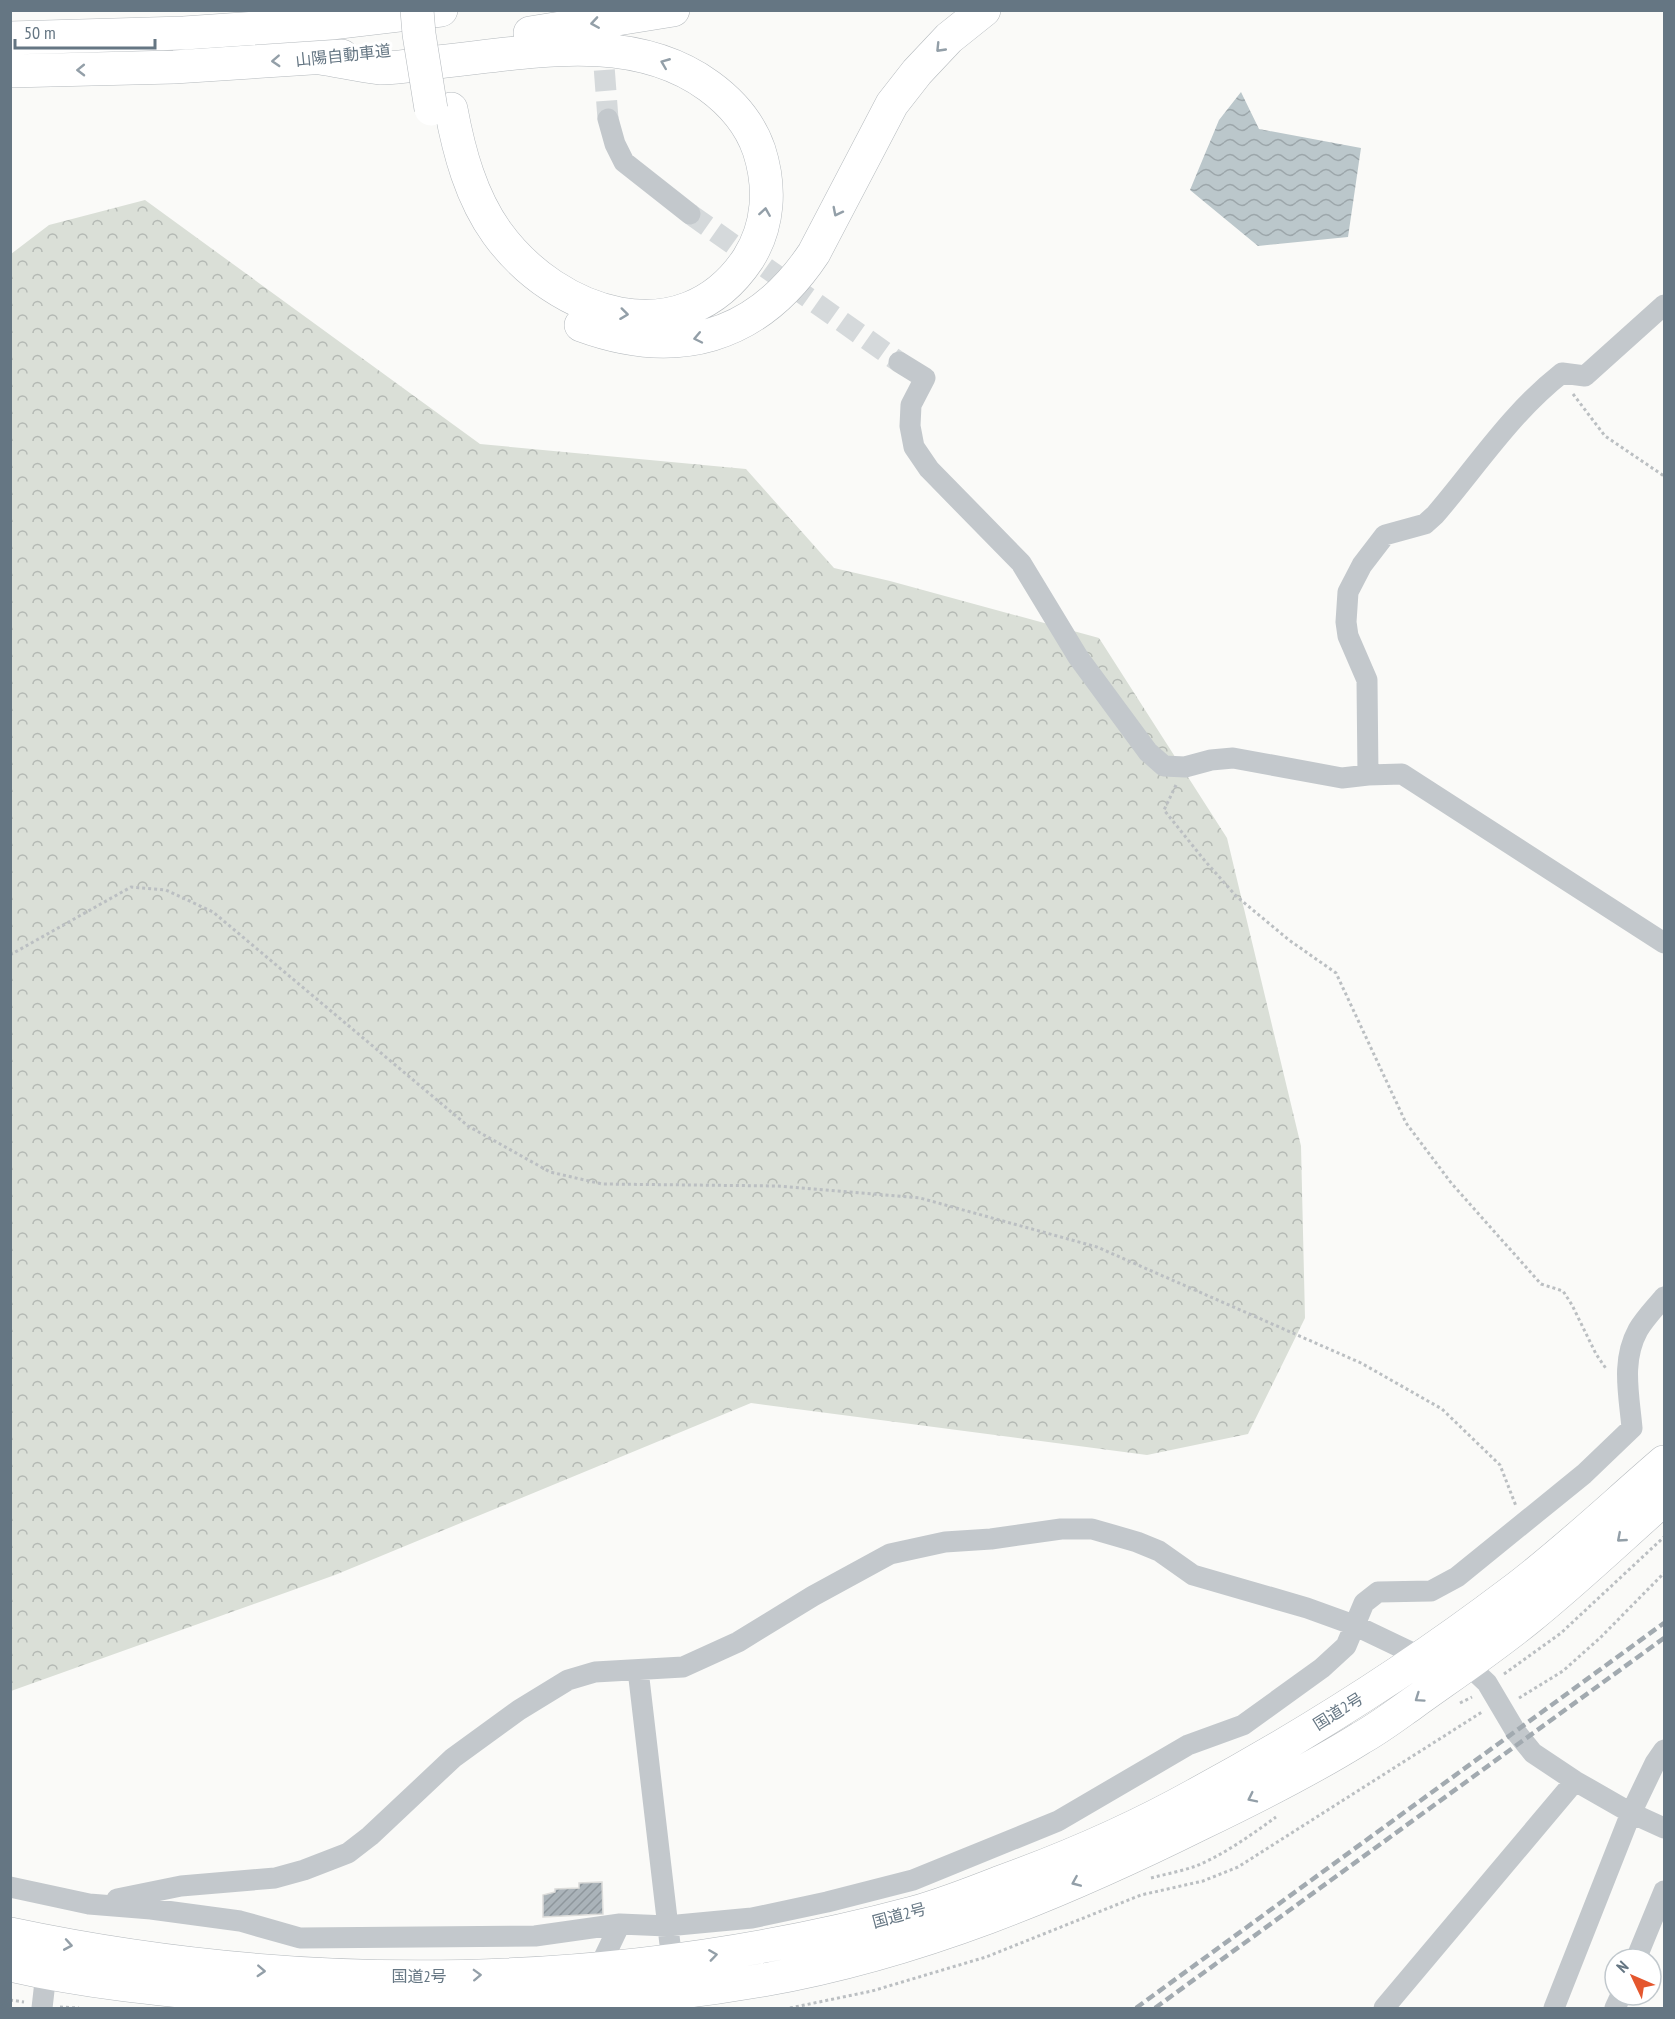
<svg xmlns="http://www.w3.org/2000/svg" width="1675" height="2019" font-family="'PT Sans Narrow','Noto Sans JP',sans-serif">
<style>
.forest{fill:url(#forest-crowns)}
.water{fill:url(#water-waves)}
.building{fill:url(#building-hatch);stroke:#dcdcda;stroke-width:1.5}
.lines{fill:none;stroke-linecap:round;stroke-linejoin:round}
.street-tunnel{stroke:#d5d9db;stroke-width:21;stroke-dasharray:21 10;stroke-linecap:butt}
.highway-casing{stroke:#b4b9bd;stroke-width:34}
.path{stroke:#bbbfc2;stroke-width:3;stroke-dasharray:3 3;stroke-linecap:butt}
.street{stroke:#c3c8cc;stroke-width:21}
.highway{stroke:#fff;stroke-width:33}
.rail{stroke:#a2aab0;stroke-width:4.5;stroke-dasharray:9 4.5;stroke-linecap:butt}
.highway-bridge-casing{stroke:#b4b9bd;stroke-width:34;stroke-linecap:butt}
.highway-bridge{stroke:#fff;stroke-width:33}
.oneway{stroke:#939fa8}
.labels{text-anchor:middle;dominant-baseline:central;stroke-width:6;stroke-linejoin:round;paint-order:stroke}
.street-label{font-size:16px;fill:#657683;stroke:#fff}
</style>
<defs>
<pattern id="forest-crowns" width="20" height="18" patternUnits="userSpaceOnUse" patternTransform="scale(1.5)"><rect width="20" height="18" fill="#dadfd7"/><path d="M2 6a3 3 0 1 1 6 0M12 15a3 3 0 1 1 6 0" fill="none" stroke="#b4b9b4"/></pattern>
<pattern id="water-waves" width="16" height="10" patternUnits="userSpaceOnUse" patternTransform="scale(1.5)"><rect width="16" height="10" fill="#bbc7cb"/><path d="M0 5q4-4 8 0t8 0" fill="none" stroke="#9ca6aa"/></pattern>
<pattern id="building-hatch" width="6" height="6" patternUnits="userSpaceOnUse" patternTransform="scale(1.5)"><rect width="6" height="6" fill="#aab3b9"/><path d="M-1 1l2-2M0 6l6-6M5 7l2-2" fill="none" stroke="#8e969c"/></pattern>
</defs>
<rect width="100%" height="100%" fill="#fafaf8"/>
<path class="forest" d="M 145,200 L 480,444 L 746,469 L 834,568 L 890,581 L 1099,638 L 1227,838 L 1301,1146 L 1305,1318 L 1248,1434 L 1147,1455 L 751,1403 L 335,1575 L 11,1691 L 11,254 L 49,225 Z"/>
<path class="water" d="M 1241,92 L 1259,129 L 1361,148 L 1348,237 L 1258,246 L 1190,190 L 1219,120 Z"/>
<path class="building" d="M 602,1882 L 603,1914 L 543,1917 L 543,1895 L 555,1892 L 555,1889 L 579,1888 L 579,1883 Z"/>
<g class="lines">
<path class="street-tunnel" d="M 602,39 L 608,119
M 690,214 L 899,362"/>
<g class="highway-casing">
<path id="highway" d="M 530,33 L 673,10
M 10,38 L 184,33 L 331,23 L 441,10
M 320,58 C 340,61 361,66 381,68 C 400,68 420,64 438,62 C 527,53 631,29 709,86 C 731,102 750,124 759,150 C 771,187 769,226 748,259 C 682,358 556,315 497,233 C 471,197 459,152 451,109
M 10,71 L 174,67 L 342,56
M 581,325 C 676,360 757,339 814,253 L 892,104 L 917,72 L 949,38 L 984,10
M 10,1934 C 307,1997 620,1991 913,1913 C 941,1905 970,1894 998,1883 C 1065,1859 1132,1830 1195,1795 C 1306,1735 1413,1667 1513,1591 C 1566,1551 1614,1505 1664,1462
M 10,1965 C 92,1984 177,1991 260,1999 C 427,2013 597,2009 763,1980 C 917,1953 1063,1892 1202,1823 C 1256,1797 1310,1770 1361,1738 C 1379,1728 1396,1715 1413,1703 C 1452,1675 1492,1648 1529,1618 C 1576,1580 1620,1538 1664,1499"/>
</g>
<path class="path" d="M 1573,394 L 1605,436 L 1664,476
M 1176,785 L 1164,810 L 1205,861 L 1236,896 L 1289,940 L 1336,973 L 1406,1123 L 1452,1184 L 1541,1284 L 1563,1291 L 1572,1305 L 1596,1354 L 1607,1370
M 10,955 L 131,887 L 166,890 L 213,912 L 468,1126 L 550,1172 L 602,1184 L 778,1186 L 920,1198 L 1097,1247 L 1361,1363 L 1442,1409 L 1500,1465 L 1516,1506
M 1504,1674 L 1561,1633 L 1664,1537
M 1519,1698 L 1563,1671 L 1600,1638 L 1664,1573
M 1460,1703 L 1472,1697
M 1151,1878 C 1166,1874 1182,1871 1196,1866 C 1225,1854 1251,1835 1276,1817
M 10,2000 L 24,2002
M 60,2007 L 79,2008
M 790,2008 L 872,1991 L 986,1957 L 1141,1895 L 1203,1881 L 1238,1867 L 1482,1712"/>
<path class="street" d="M 608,119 L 615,144 L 624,162 L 690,214
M 899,362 L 925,378 L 911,405 L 910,426 L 914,447 L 929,469 L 1021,563 L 1078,657 L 1148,752 L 1164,766 L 1185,767 L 1211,760 L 1233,758 L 1342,778 L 1368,775 L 1402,774 L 1664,943
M 1368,775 L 1367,680 L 1348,636 L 1346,622 L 1348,592 L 1362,565 L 1385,535 L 1425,524 L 1435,515 C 1477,466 1511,413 1562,373 L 1585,376 L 1664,305
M 638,1670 L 673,1970
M 10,1887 L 89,1904 L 151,1909 L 240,1921 L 300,1938 L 535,1936 L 620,1924 L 667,1926 L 752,1918 L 827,1902 L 913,1880 L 1058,1821 L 1188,1745 L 1243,1725 L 1322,1668 L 1346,1646 L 1364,1603 L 1378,1592 L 1431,1591 L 1457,1577 L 1584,1474 L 1632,1428 C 1629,1394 1621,1361 1638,1330 C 1645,1318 1656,1307 1664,1297
M 117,1899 L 181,1886 L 275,1878 L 304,1870 L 348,1853 L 370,1836 L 453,1758 L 519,1710 L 568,1680 L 595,1672 L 683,1667 L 738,1642 L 813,1596 L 890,1554 L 945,1542 L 991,1539 L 1061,1529 L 1092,1529 L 1137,1542 L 1159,1551 L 1193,1575 L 1307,1608 L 1354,1625 L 1421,1657 L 1468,1665 L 1487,1683 L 1516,1732 L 1533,1753 L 1575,1781 L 1631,1813 L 1664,1828
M 1636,1959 L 1664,1891
M 599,1968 L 620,1924
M 42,2008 L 46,1973
M 1384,2008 L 1575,1781
M 1554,2008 L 1631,1813 L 1655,1763 L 1664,1750
M 1615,2008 L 1621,1995"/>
<use href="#highway" class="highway"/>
<path class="rail" d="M 1136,2008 L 1664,1623
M 1155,2008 L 1664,1638"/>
<g class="highway-bridge-casing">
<path id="highway-bridge" d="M 417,10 L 419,34 L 431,109"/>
</g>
<use href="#highway-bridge" class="highway-bridge"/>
</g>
<defs><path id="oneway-chevron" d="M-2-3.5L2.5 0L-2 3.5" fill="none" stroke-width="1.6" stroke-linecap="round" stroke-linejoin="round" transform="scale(1.5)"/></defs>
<g class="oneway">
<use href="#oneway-chevron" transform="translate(595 23) rotate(171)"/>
<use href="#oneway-chevron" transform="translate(940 48) rotate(134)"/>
<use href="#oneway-chevron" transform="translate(276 61) rotate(177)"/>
<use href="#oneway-chevron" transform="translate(665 63) rotate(-158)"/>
<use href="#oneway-chevron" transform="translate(81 70) rotate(179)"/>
<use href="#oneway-chevron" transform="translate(765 212) rotate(-81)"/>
<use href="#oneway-chevron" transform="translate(837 212) rotate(117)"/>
<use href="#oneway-chevron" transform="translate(624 314) rotate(7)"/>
<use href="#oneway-chevron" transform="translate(698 338) rotate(168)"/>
<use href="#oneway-chevron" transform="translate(1621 1538) rotate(139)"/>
<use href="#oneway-chevron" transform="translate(1419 1698) rotate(145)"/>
<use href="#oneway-chevron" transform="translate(1252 1798) rotate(154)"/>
<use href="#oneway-chevron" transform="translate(1076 1882) rotate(157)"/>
<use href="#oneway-chevron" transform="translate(68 1945) rotate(10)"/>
<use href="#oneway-chevron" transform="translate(713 1955) rotate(-8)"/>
<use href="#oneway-chevron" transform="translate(261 1971) rotate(3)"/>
<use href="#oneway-chevron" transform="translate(477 1975) rotate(-2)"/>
</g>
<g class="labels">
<g class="street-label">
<text transform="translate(343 55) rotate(-6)">山陽自動車道</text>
<text transform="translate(1338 1711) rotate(-32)">国道2号</text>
<text transform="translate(899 1915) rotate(-15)">国道2号</text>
<text x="419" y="1976">国道2号</text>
</g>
</g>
<rect width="1675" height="2019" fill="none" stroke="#657683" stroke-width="24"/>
<g transform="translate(1633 1977) rotate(314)"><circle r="28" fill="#ffffff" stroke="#c1c8cd" stroke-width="1.5"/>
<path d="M0-4.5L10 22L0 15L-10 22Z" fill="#e4572e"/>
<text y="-9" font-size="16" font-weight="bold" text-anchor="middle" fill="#657683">N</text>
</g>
<path d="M15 39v9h140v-9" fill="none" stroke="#657683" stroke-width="3"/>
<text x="24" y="39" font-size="18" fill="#657683" stroke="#ffffff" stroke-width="4.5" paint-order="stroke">50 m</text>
</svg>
